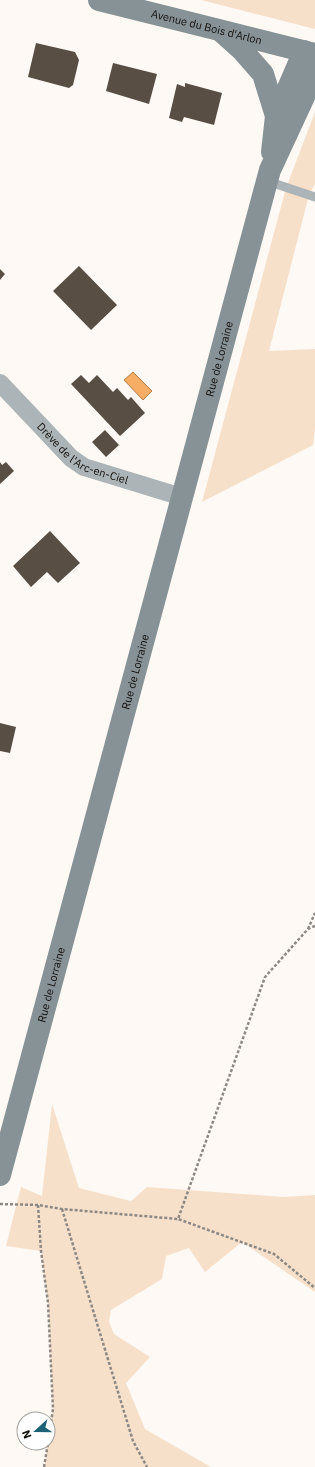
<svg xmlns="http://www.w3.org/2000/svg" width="315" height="1467" font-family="'IBM Plex Sans',sans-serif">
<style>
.green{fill:#f7e0ca}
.water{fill:#f7ae64;stroke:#b27e49}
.building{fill:#594e44}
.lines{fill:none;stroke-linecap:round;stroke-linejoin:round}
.path{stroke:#8d8884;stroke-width:2.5;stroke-dasharray:3 2;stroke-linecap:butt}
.service{stroke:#acb4b7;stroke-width:9}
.minor{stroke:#acb4b7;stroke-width:18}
.secondary{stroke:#869296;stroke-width:22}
.labels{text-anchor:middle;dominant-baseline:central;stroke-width:4;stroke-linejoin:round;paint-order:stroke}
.street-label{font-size:11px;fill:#120e0a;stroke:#fff}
</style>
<rect width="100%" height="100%" fill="#fef9f4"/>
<path class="green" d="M 201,0 L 315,0 L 315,29 Z
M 315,112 L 315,184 L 309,195 L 269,351 L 315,349 L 315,428 L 313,445 L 202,502 L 286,188 Z
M 52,1104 L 79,1188 L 131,1201 L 147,1187 L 283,1197 L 315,1195 L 315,1292 L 242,1242 L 205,1272 L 189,1248 L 166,1256 L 162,1279 L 111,1310 L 109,1322 L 114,1334 L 150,1357 L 126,1383 L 145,1429 L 211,1467 L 44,1467 L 53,1409 L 48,1303 L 41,1251 L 6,1246 L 21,1187 L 42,1196 Z"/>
<path class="water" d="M 133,372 L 152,391 L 143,400 L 124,380 Z"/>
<path class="building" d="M 36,43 L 75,52 L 79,60 L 73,85 L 69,88 L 28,77 Z
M 113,63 L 157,74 L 149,104 L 106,91 Z
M 185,83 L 222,93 L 214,125 L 184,117 L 182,122 L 169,118 L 177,84 L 185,87 Z
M 79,266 L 117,305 L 91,330 L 53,291 Z
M 0,269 L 5,274 L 0,280 Z
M 81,375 L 89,383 L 97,375 L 113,392 L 117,388 L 128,400 L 131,397 L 145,413 L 120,436 L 71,384 Z
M 105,430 L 119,445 L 106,457 L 92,442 Z
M 0,462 L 2,465 L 6,462 L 14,471 L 0,484 Z
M 50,531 L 80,563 L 58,583 L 47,572 L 31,587 L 13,566 Z
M 0,723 L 16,727 L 10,753 L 0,751 Z"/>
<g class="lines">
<path class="path" d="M 315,926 L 308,929 L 265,977 L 178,1219 L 274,1254 L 315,1288
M 308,929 L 315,913
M 0,1204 L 38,1205 L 62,1209 L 178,1219
M 38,1205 L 41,1251 L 48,1303 L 53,1409 L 48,1442
M 62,1209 L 133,1441 L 147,1467
M 44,1467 L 48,1443"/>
<path class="service" d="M 267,181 L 315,197"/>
<path class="minor" id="s1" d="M 0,383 L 71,458 L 84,467 L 182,497"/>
<g class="secondary">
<path id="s2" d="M 99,0 L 315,54"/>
<path d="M 222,32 L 242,50 L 263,74 L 276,116"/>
<path d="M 272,152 L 276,116 L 304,51"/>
<path id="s3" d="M 0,1175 L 267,181 L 270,170 L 315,73"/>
</g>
</g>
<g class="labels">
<g class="street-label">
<text stroke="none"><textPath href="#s2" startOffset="111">Avenue du Bois d'Arlon</textPath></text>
<text stroke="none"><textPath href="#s3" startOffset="845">Rue de Lorraine</textPath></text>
<text stroke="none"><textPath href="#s1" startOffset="111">Drève de l'Arc-en-Ciel</textPath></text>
<text stroke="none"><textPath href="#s3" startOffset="521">Rue de Lorraine</textPath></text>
<text stroke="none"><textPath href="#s3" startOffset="197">Rue de Lorraine</textPath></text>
</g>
</g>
<g transform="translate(36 1431) rotate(249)"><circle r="19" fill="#ffffff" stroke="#a09f9d"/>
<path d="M0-3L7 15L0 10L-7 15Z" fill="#1d6174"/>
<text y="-6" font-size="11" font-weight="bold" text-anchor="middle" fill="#120e0a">N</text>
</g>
</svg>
